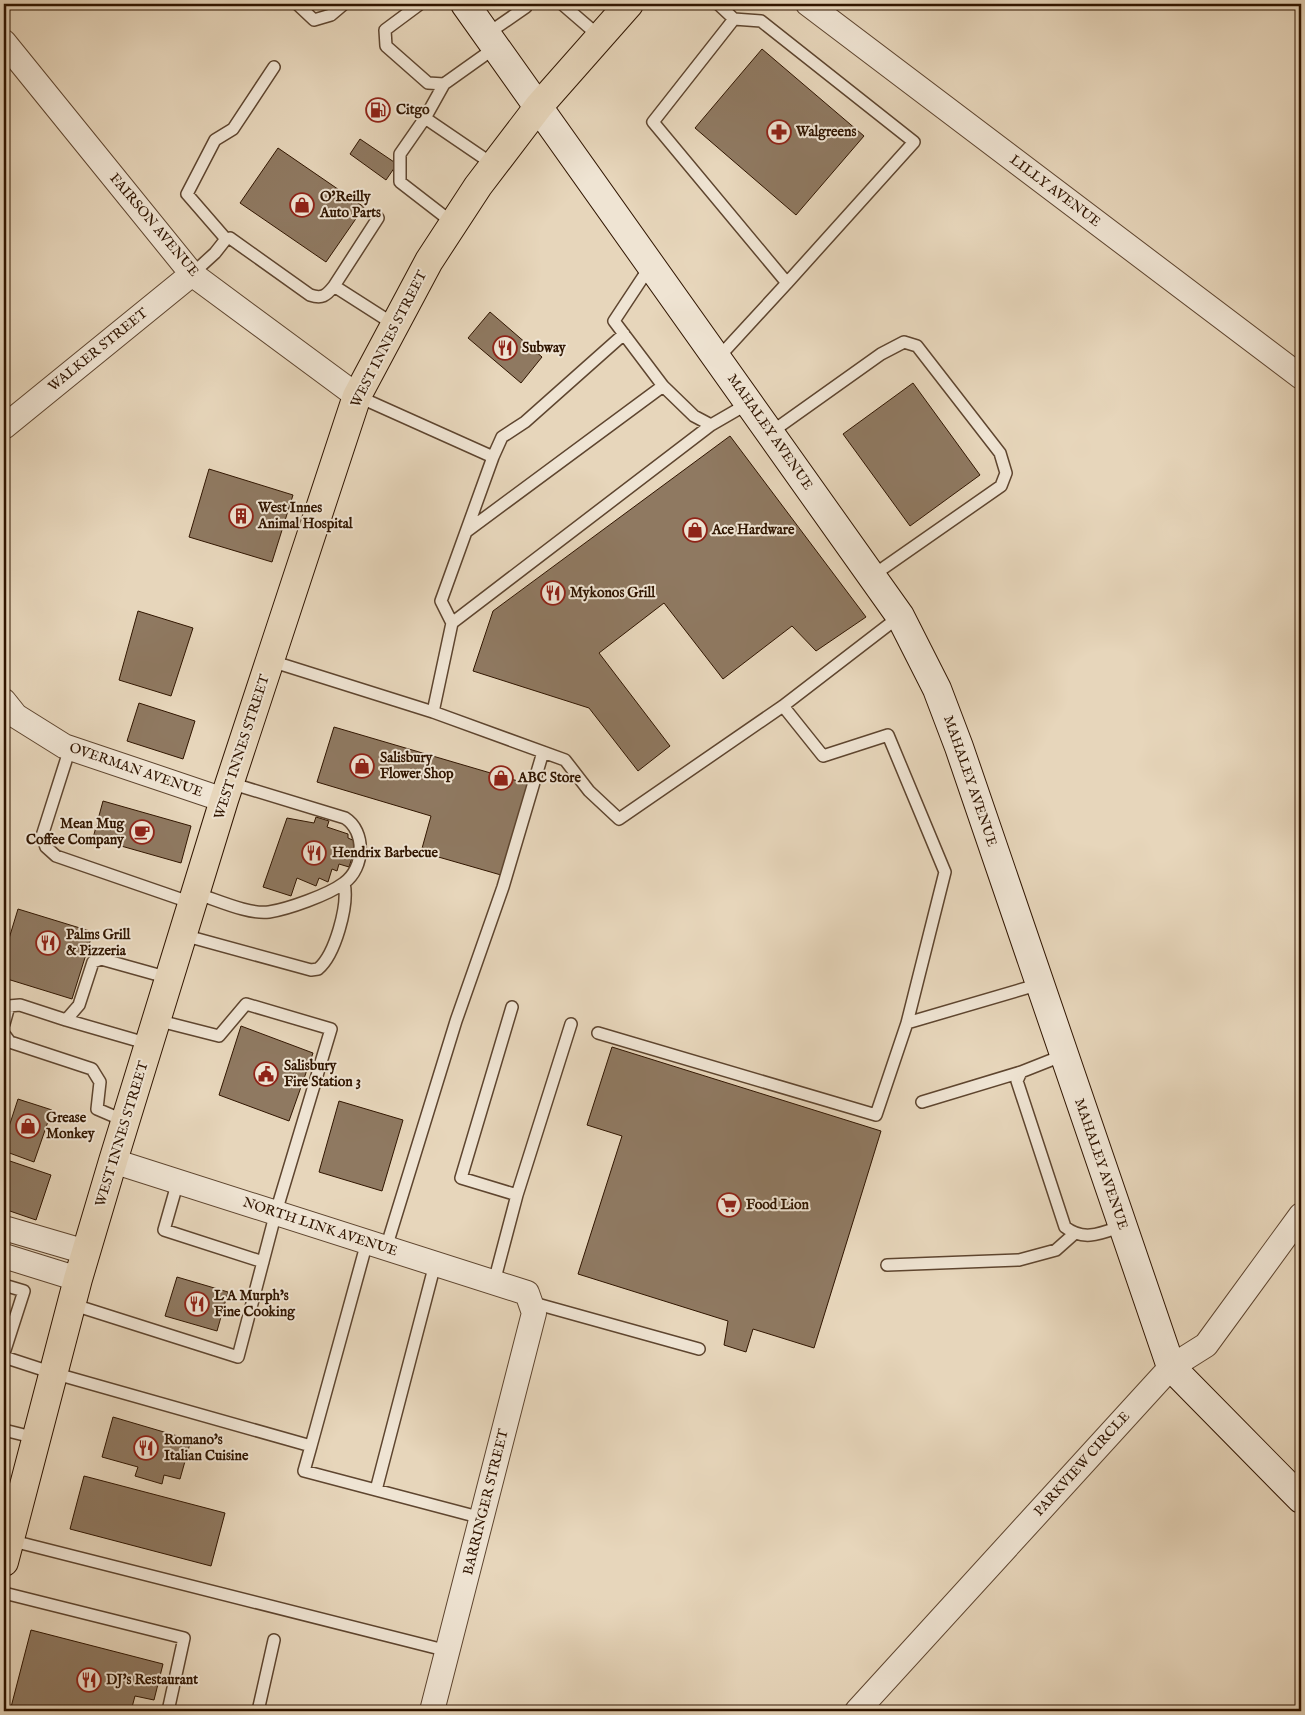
<svg xmlns="http://www.w3.org/2000/svg" width="1305" height="1715" font-family="'IM FELL English',serif">
<style>
.building{fill:#8f7961;stroke:#301500}
.lines{fill:none;stroke-linecap:round;stroke-linejoin:round}
.lane-casing{stroke:#5e452f;stroke-width:14}
.street-casing{stroke:#5e452f;stroke-width:26}
.secondary-casing{stroke:#301500;stroke-width:30}
.primary-casing{stroke:#301500;stroke-width:30}
.lane{stroke:#efe4d3;stroke-width:11}
.street{stroke:#efe4d3;stroke-width:24}
.secondary{stroke:#efe4d3;stroke-width:28}
.primary{stroke:#e7d6bb;stroke-width:28}
.labels{text-anchor:middle;dominant-baseline:central;stroke-width:4;stroke-linejoin:round;paint-order:stroke}
.poi-label{font-size:14px;font-weight:bold;fill:#301500;stroke:#efe4d3;text-anchor:start}
.street-label{font-size:14px;fill:#301500;stroke:#efe4d3}
</style>
<rect width="100%" height="100%" fill="#e7d6bb"/>
<filter id="stains"><feTurbulence type="fractalNoise" baseFrequency=".004" numOctaves="4"/><feColorMatrix values="0 0 0 0 .2 0 0 0 0 .09 0 0 0 0 .02 0 0 0 .5 -.17"/></filter>
<radialGradient id="worn" r=".72"><stop offset=".6" stop-color="#630" stop-opacity="0"/><stop offset="1" stop-color="#630" stop-opacity=".3"/></radialGradient>
<path class="building" d="M 762,49 L 864,136 L 796,215 L 695,128 Z
M 360,139 L 397,164 L 386,180 L 350,154 Z
M 278,148 L 364,207 L 326,262 L 240,203 Z
M 490,312 L 542,357 L 521,383 L 468,338 Z
M 913,383 L 980,475 L 910,526 L 843,434 Z
M 730,436 L 866,617 L 816,651 L 792,626 L 723,679 L 664,603 L 599,653 L 670,746 L 638,771 L 589,708 L 473,671 L 493,611 Z
M 209,469 L 293,495 L 272,562 L 189,537 Z
M 138,611 L 193,628 L 171,696 L 119,680 Z
M 139,703 L 195,721 L 183,759 L 127,741 Z
M 334,727 L 528,784 L 501,875 L 421,852 L 431,816 L 317,782 Z
M 103,801 L 191,826 L 181,863 L 93,838 Z
M 316,817 L 329,821 L 327,827 L 348,834 L 348,838 L 357,842 L 349,867 L 339,864 L 337,871 L 332,869 L 328,882 L 319,878 L 316,886 L 297,878 L 291,896 L 263,887 L 287,818 L 314,823 Z
M 18,909 L 93,932 L 72,999 L 4,978 L 4,955 Z
M 241,1026 L 313,1053 L 289,1121 L 219,1095 Z
M 612,1047 L 881,1131 L 814,1348 L 753,1329 L 746,1352 L 724,1345 L 728,1321 L 578,1274 L 622,1136 L 587,1125 Z
M 18,1099 L 52,1110 L 34,1162 L 4,1151 L 4,1142 Z
M 339,1101 L 403,1120 L 382,1191 L 319,1172 Z
M 4,1159 L 51,1175 L 36,1220 L 4,1209 Z
M 177,1277 L 228,1292 L 217,1331 L 165,1316 Z
M 113,1417 L 191,1440 L 180,1479 L 164,1475 L 162,1484 L 135,1476 L 138,1467 L 102,1457 Z
M 84,1476 L 225,1513 L 211,1566 L 70,1529 Z
M 31,1630 L 163,1664 L 154,1700 L 135,1696 L 131,1711 L 10,1711 Z"/>
<g class="lines">
<g class="lane-casing">
<path id="lane" d="M 297,4 L 314,20 L 331,15 L 344,4
M 420,4 L 385,30 L 386,46 L 428,83 L 444,84 L 496,47
M 562,4 L 599,36
M 734,19 L 761,21 L 914,142 L 787,283
M 487,34 L 526,7 L 524,4
M 425,118 L 444,84
M 453,223 L 400,182 L 400,154 L 425,118 L 494,165
M 226,239 L 187,194 L 215,140 L 233,129 L 274,67
M 651,265 L 614,321 L 663,386
M 192,274 L 215,253 L 226,239 L 230,238 L 310,295 C 322,299 326,296 334,286 L 395,325
M 334,286 L 378,218
M 718,358 L 787,283 L 653,122 L 734,19 L 718,4
M 770,433 L 881,354 L 904,342 L 917,346 L 1000,453 L 1006,473 L 1001,486 L 872,576
M 493,457 L 502,437 L 525,422 L 624,334
M 467,531 L 663,386 L 694,416 L 711,425 L 749,403
M 452,623 L 711,425
M 271,661 L 433,712 L 452,623 L 441,601 L 493,457 L 357,396
M 783,706 L 823,756 L 888,735 L 945,872 L 907,1023 L 1040,984
M 433,712 L 565,760 L 589,791 L 619,819 L 783,706 L 900,616
M 70,748 L 42,836 L 46,847 L 56,856 L 192,903
M 195,893 C 215,899 249,915 269,912 C 288,909 328,895 344,883 C 365,868 366,831 345,818 L 230,783
M 183,935 L 311,970 L 318,969 C 335,955 349,905 344,883
M 512,1007 L 461,1178 L 517,1195
M 66,1020 L 149,1044
M 4,1024 L 9,1006 L 20,1005 L 66,1020 L 79,1005 L 93,962 L 101,959 L 169,978
M 598,1033 L 876,1115 L 907,1023
M 4,1034 L 10,1042 L 92,1069 L 100,1082 L 97,1109 L 125,1121
M 1064,1055 L 1021,1072 L 1017,1081 L 1065,1227 C 1084,1242 1102,1233 1122,1226
M 922,1102 L 1021,1072
M 178,1181 L 164,1230 L 263,1262
M 386,1248 L 456,1021 L 503,887 L 543,752
M 887,1265 L 1019,1260 L 1056,1250 L 1074,1234
M 494,1282 L 517,1195 L 571,1024
M 4,1285 L 24,1291 L 4,1353
M 530,1302 L 699,1349
M 71,1304 L 238,1357 L 276,1212 L 331,1029 L 246,1004 L 219,1036 L 156,1020
M 4,1357 L 53,1373 L 311,1446 L 367,1242
M 4,1430 L 36,1438
M 311,1446 L 304,1471 L 482,1518
M 376,1490 L 435,1264
M 9,1540 L 448,1651
M 4,1593 L 184,1638 L 168,1711
M 258,1711 L 274,1640"/>
</g>
<g class="street-casing">
<path id="street" d="M 808,4 L 1301,377
M 4,42 L 192,274 L 357,396
M 4,427 L 192,274
M 4,701 L 16,716 L 64,746 L 224,800
M 113,1161 L 527,1293 L 534,1313 L 432,1711
M 4,1228 L 86,1252
M 4,1256 L 78,1279
M 857,1711 L 1171,1367 L 1206,1345 L 1301,1215"/>
</g>
<g class="secondary-casing">
<path id="secondary" d="M 465,4 L 900,616 L 937,689 L 959,747 L 1171,1367 L 1301,1499"/>
</g>
<g class="primary-casing">
<path id="primary" d="M 4,1562 L 78,1279 L 113,1161 L 224,800 L 357,396 L 429,261 L 478,186 L 539,106 L 629,4"/>
</g>
<use href="#lane" class="lane"/>
<use href="#street" class="street"/>
<use href="#secondary" class="secondary"/>
<use href="#primary" class="primary"/>
</g>
<defs>
<g id="fuel-ring" transform="scale(1.25)"><circle r="9.5" fill="#efe4d3" stroke="#8f2418" stroke-width="1.5"/><path d="M-5.5-6h7V0h2V4h1.3V-2.5L3-4.5l.8-.8L6-3V5H2.5V1h-1V6h-7ZM-4.2-4.7v3.2H.2V-4.7Z" fill="#8f2418"/></g>
<g id="pharmacy-ring" transform="scale(1.25)"><circle r="9.5" fill="#efe4d3" stroke="#8f2418" stroke-width="1.5"/><path d="M-2-6h4v4h4v4h-4v4h-4v-4h-4v-4h4Z" fill="#8f2418"/></g>
<g id="shop-ring" transform="scale(1.25)"><circle r="9.5" fill="#efe4d3" stroke="#8f2418" stroke-width="1.5"/><path d="M-5-2.5h2.3a2.7 3.5 0 0 1 5.4 0H5L5.5 6h-11ZM-1.5-2.5h3a1.5 2.3 0 0 0-3 0Z" fill="#8f2418"/></g>
<g id="restaurant-ring" transform="scale(1.25)"><circle r="9.5" fill="#efe4d3" stroke="#8f2418" stroke-width="1.5"/><path d="M-5-6h1v4h1v-4h1v4h1v-4h1v5L-1.5 .5V6h-2V.5L-5-1ZM5-6V6H3V1.5H1.5Q1.5-4 5-6Z" fill="#8f2418"/></g>
<g id="building-ring" transform="scale(1.25)"><circle r="9.5" fill="#efe4d3" stroke="#8f2418" stroke-width="1.5"/><path d="M-4-6H4V6H1V3H-1V6H-4ZM-2.5-4.3h1.7v1.8h-1.7ZM.8-4.3h1.7v1.8H.8ZM-2.5-1h1.7V.8h-1.7ZM.8-1h1.7V.8H.8Z" fill="#8f2418"/></g>
<g id="cafe-ring" transform="scale(1.25)"><circle r="9.5" fill="#efe4d3" stroke="#8f2418" stroke-width="1.5"/><path d="M-5.5-4.5H6V0H3Q3 3.5 0 3.5H-2.5Q-5.5 3.5-5.5 0ZM3-3.2v2h1.7v-2ZM-6 4.5H4V6H-6Z" fill="#8f2418"/></g>
<g id="civic-ring" transform="scale(1.25)"><circle r="9.5" fill="#efe4d3" stroke="#8f2418" stroke-width="1.5"/><path d="M-.6-6.5H3V-4.5H.6V-3L4-1V1h2V6H-6V1h2V-1L-.6-3ZM-1.2 2.5V6h2.4V2.5Z" fill="#8f2418"/></g>
<g id="supermarket-ring" transform="scale(1.25)"><circle r="9.5" fill="#efe4d3" stroke="#8f2418" stroke-width="1.5"/><path d="M-6-5.5h2.5l.6 2H6L4.5 2H-2.5L-4.4-4H-6ZM-1.5 3.2a1.3 1.3 0 1 0 .1 0ZM3 3.2a1.3 1.3 0 1 0 .1 0Z" fill="#8f2418"/></g>
</defs>
<g fill-rule="evenodd">
<use href="#fuel-ring" x="378" y="110"/>
<use href="#pharmacy-ring" x="779" y="132"/>
<use href="#shop-ring" x="302" y="205"/>
<use href="#restaurant-ring" x="505" y="348"/>
<use href="#building-ring" x="241" y="516"/>
<use href="#shop-ring" x="695" y="530"/>
<use href="#restaurant-ring" x="553" y="593"/>
<use href="#shop-ring" x="362" y="766"/>
<use href="#shop-ring" x="501" y="778"/>
<use href="#cafe-ring" x="142" y="832"/>
<use href="#restaurant-ring" x="314" y="853"/>
<use href="#restaurant-ring" x="48" y="943"/>
<use href="#civic-ring" x="266" y="1074"/>
<use href="#shop-ring" x="28" y="1126"/>
<use href="#supermarket-ring" x="729" y="1205"/>
<use href="#restaurant-ring" x="197" y="1304"/>
<use href="#restaurant-ring" x="146" y="1448"/>
<use href="#restaurant-ring" x="89" y="1680"/>
</g>
<g class="labels">
<g class="poi-label">
<text x="396" y="110">Citgo</text>
<text x="796" y="132">Walgreens</text>
<text x="320" y="197">O'Reilly<tspan x="320" dy="16">Auto Parts</tspan></text>
<text x="522" y="348">Subway</text>
<text x="258" y="508">West Innes<tspan x="258" dy="16">Animal Hospital</tspan></text>
<text x="712" y="530">Ace Hardware</text>
<text x="570" y="593">Mykonos Grill</text>
<text x="380" y="758">Salisbury<tspan x="380" dy="16">Flower Shop</tspan></text>
<text x="518" y="778">ABC Store</text>
<text x="124" y="824" text-anchor="end">Mean Mug<tspan x="124" dy="16">Coffee Company</tspan></text>
<text x="332" y="853">Hendrix Barbecue</text>
<text x="66" y="935">Palms Grill<tspan x="66" dy="16">&amp; Pizzeria</tspan></text>
<text x="284" y="1066">Salisbury<tspan x="284" dy="16">Fire Station 3</tspan></text>
<text x="46" y="1118">Grease<tspan x="46" dy="16">Monkey</tspan></text>
<text x="746" y="1205">Food Lion</text>
<text x="214" y="1296">L A Murph's<tspan x="214" dy="16">Fine Cooking</tspan></text>
<text x="164" y="1440">Romano's<tspan x="164" dy="16">Italian Cuisine</tspan></text>
<text x="106" y="1680">DJ's Restaurant</text>
</g>
<g class="street-label">
<text transform="translate(1055 191) rotate(37)">LILLY AVENUE</text>
<text transform="translate(154 225) rotate(50)">FAIRSON AVENUE</text>
<text transform="translate(389 339) rotate(-63)">WEST INNES STREET</text>
<text transform="translate(98 350) rotate(-39)">WALKER STREET</text>
<text transform="translate(770 432) rotate(55)">MAHALEY AVENUE</text>
<text transform="translate(242 747) rotate(-72)">WEST INNES STREET</text>
<text transform="translate(136 770) rotate(19)">OVERMAN AVENUE</text>
<text transform="translate(970 781) rotate(71)">MAHALEY AVENUE</text>
<text transform="translate(122 1134) rotate(-73)">WEST INNES STREET</text>
<text transform="translate(1101 1164) rotate(71)">MAHALEY AVENUE</text>
<text transform="translate(320 1227) rotate(18)">NORTH LINK AVENUE</text>
<text transform="translate(1082 1464) rotate(-48)">PARKVIEW CIRCLE</text>
<text transform="translate(486 1502) rotate(-76)">BARRINGER STREET</text>
</g>
</g>
<rect width="1305" height="1715" fill="none" stroke="#e7d6bb" stroke-width="20"/>
<rect x="5" y="5" width="1295" height="1705" fill="none" stroke="#301500" stroke-width="2.5"/>
<rect x="10" y="10" width="1285" height="1695" fill="none" stroke="#301500"/>
<rect width="100%" height="100%" filter="url(#stains)"/>
<rect width="100%" height="100%" fill="url(#worn)"/>
</svg>
